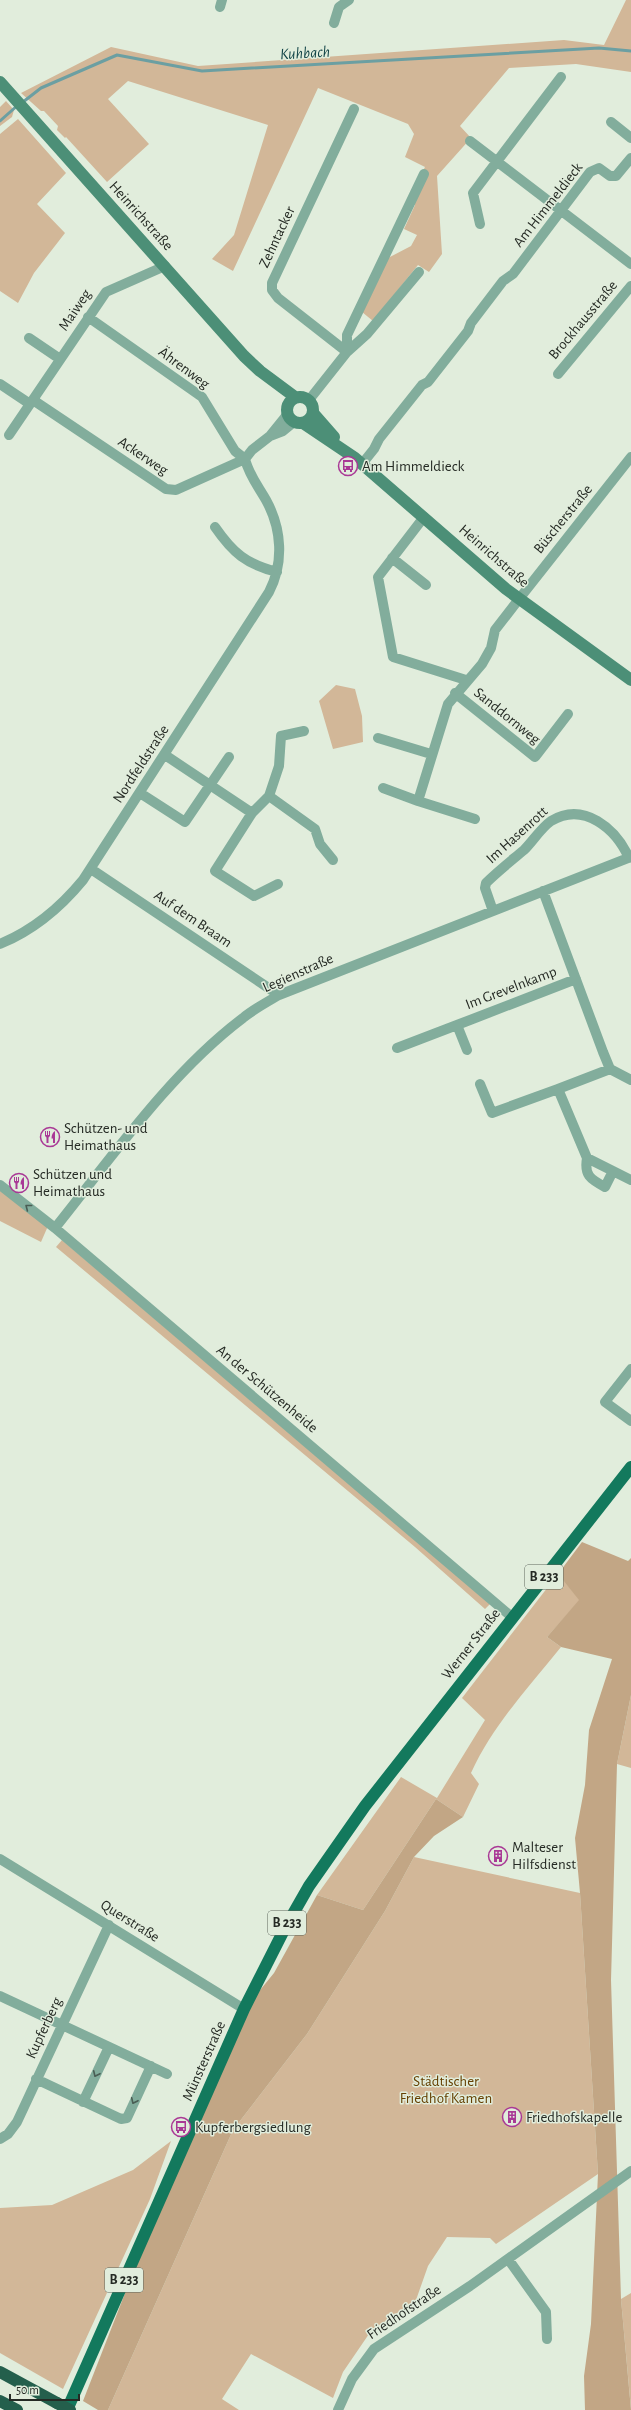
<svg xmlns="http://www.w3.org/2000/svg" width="631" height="2410" font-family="'Alegreya Sans',sans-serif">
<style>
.green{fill:#d2b798}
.forest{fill:#c2a685}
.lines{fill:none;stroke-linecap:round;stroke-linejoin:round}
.stream{stroke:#6b9fa2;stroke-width:3}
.street{stroke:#82ad9c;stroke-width:10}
.secondary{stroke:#4c8f77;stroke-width:12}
.primary{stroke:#13795d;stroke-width:12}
.highway{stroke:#245f4c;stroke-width:12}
.highway-bridge{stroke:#245f4c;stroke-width:12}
.oneway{stroke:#4a5e54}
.labels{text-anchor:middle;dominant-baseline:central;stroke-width:3;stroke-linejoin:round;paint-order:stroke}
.shield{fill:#e1eddc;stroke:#5d645b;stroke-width:1}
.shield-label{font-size:14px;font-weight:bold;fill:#252a24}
.street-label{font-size:15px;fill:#252a24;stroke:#e1eddc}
.poi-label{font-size:15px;fill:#252a24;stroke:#e1eddc;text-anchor:start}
.park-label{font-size:15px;fill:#654002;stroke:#e1eddc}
.water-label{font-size:16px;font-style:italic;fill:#124447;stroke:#e1eddc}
</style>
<rect width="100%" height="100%" fill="#e1eddc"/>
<path class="green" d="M 626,0 L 631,0 L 631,72 L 576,64 L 509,68 L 460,126 L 471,138 L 437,176 L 442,254 L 429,272 L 418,265 L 373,321 L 362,312 L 388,258 L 411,246 L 417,235 L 404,229 L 415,205 L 407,201 L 425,167 L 405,157 L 414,134 L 408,124 L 318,88 L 233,271 L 212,259 L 234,235 L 268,125 L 128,81 L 108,99 L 149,144 L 107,182 L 66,137 L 65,138 L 57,130 L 58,126 L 44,111 L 41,111 L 21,93 L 111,47 L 198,66 L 564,40 L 604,45 Z
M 6,101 L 14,110 L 12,117 L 0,126 L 0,107 Z
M 18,119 L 66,173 L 37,204 L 65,233 L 34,273 L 18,303 L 0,291 L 0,134 Z
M 336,685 L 355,689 L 362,716 L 363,742 L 333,749 L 319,701 Z
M 0,1190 L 48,1226 L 41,1242 L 0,1221 Z
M 62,1240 L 490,1604 L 485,1609 L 415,1547 L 56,1247 Z
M 558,1574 L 580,1600 L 547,1637 L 561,1647 C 528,1688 493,1725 471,1773 L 479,1784 L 463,1817 L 436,1799 L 363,1910 L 317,1895 L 401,1777 L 437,1798 L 485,1720 L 462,1698 Z
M 631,1695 L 631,1768 L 617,1764 Z
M 414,1857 L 580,1893 L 598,2174 L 496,2244 L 490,2238 L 447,2237 L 428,2266 L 416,2300 L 371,2331 L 343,2372 L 333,2398 L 251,2354 L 222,2399 L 239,2410 L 108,2410 L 233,2130 L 307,2034 L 385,1911 Z
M 171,2141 L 150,2199 L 63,2389 L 0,2353 L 0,2208 L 52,2205 L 133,2170 Z
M 631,2293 L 631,2409 L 621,2299 Z"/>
<path class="forest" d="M 582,1542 L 628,1561 L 631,1558 L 631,1695 L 617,1764 L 611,1980 L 621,2299 L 631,2410 L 585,2410 L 584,2376 L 591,2324 L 598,2174 L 580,1893 L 575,1838 L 585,1785 L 589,1730 L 612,1659 L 561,1647 L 547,1637 L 579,1600 L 558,1574 Z
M 436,1799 L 463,1817 L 434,1836 L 414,1857 L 385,1911 L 307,2034 L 233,2130 L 108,2410 L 98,2410 L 83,2401 L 161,2201 L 248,2005 L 274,1973 L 317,1895 L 363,1910 Z"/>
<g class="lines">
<path class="stream" d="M 23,102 L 41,88 L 117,55 L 202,71 L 599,48 L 631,51
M 0,121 L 18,105"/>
<path class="street" d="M 220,7 L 222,0
M 334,23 L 339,7 L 349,0
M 611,122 L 631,138
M 470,141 L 631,264
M 480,224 L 473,193 L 561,77
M 419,272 L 367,334 L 347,352 L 347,335 L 424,174
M 88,317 L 202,397 L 235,451 L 245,459
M 29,338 L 60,359
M 558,374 L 631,286
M 0,384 L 30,404
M 33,400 L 166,489 L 176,490 L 245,459
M 309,400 L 347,352 L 278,298 L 272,290 L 272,283 L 354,109
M 9,435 L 106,292 L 165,266
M 270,436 L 283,431 L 294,422
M 362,464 L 374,449 L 379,439 L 422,385 L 428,382 L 468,331 L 471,323 L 503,281 L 513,274 L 590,172 L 599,168 L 610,176 L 616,176 L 631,158
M 424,517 L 378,577 L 393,657 L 466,680
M 215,527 C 233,553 246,564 277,572
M 392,558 L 426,585
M 455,693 L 535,757 L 568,714
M 378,738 L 431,754
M 165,755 L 252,813
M 383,788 L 418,801
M 140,793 L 185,822 L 229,757
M 269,796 L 315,829 L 320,844 L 333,860
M 475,819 L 418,801 L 448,704 L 482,664 L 491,648 L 495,630 L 519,599 L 631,457
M 91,869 L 279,995
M 278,884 L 254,896 L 215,871 L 252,813 L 269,796 L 279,766 L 281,736 L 304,731
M 543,891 L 603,1052 L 610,1069 L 631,1080
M 493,911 L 485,888 L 486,883 C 498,871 511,861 524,850 C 533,841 541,828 551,821 C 584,801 616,829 629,858
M 0,944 C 34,930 60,908 83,880 L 269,592 C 284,563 282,529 266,500 C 258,486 249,475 245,459 L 252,450 L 270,436 L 287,415
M 397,1048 L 457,1025
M 467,1050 L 457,1025 L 576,979
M 480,1084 L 492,1113 L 558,1089 L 587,1158 L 631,1180
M 558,1089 L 610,1069
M 587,1158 C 584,1175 590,1179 605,1187 L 613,1171
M 0,1185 L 55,1228 L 513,1618
M 55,1228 C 112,1157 170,1073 243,1018 C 254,1009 267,1002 279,995 L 631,857
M 631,1369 L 605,1402 L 631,1421
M 0,1859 L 244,2009
M 0,1996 L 167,2074
M 36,2079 L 121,2119 L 127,2118 L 151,2066
M 83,2102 L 109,2047
M 0,2139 L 8,2134 L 17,2122 L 109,1925
M 508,2259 L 546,2312 L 547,2339
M 338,2410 L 352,2379 L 374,2349 L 470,2286 L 631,2171"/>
<path class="secondary" d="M 0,82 L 244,356 L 260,371 L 295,397
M287 410a13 13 0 1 1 26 0a13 13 0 1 1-26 0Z
M 313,413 L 334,437
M 303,423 L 355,458 L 506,589 L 631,680"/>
<path class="primary" d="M 67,2410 L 244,2009 L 285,1928 L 309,1886 L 365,1806 L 631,1467"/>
<path class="highway" d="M 0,2372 L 57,2403
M 0,2401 L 17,2410"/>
<path class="highway-bridge" d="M 57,2403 L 70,2410"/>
</g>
<defs><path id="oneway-chevron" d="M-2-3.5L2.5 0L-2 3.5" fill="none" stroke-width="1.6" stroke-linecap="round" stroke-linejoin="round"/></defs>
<g class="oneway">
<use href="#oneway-chevron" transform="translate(28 1207) rotate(-142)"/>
<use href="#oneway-chevron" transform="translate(96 2074) rotate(115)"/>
<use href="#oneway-chevron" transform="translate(134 2101) rotate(115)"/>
</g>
<defs>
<g id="bus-ring" transform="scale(1)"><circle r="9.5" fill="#e1eddc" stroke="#a93996" stroke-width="1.5"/><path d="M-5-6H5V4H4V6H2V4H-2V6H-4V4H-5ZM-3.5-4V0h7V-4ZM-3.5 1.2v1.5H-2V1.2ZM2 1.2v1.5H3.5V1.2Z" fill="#a93996"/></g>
<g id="restaurant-ring" transform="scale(1)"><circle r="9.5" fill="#e1eddc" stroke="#a93996" stroke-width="1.5"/><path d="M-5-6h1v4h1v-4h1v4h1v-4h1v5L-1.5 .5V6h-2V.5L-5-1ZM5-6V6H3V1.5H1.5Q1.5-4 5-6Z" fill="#a93996"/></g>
<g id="building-ring" transform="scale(1)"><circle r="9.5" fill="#e1eddc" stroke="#a93996" stroke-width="1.5"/><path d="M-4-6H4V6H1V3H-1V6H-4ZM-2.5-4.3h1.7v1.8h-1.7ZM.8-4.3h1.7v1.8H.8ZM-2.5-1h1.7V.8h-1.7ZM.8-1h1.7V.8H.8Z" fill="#a93996"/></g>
</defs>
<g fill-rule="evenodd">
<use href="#bus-ring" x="348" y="466"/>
<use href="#restaurant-ring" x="50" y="1137"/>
<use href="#restaurant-ring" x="19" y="1183"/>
<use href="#building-ring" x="498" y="1856"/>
<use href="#building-ring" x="512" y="2117"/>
<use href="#bus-ring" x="181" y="2127"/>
</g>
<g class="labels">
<g class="shield">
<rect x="525" y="1565" width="38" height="24" rx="3"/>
<rect x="268" y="1911" width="38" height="24" rx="3"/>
<rect x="105" y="2268" width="38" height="24" rx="3"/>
</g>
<g class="shield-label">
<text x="544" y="1577">B 233</text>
<text x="287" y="1923">B 233</text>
<text x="124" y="2280">B 233</text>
</g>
<g class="street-label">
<text transform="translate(548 205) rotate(-52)">Am Himmeldieck</text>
<text transform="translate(141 216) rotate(48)">Heinrichstraße</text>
<text transform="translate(277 237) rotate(-65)">Zehntacker</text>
<text transform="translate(75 310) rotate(-56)">Maiweg</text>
<text transform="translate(583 320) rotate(-50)">Brockhausstraße</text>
<text transform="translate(184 368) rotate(37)">Ährenweg</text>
<text transform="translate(143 456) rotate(34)">Ackerweg</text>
<text transform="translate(563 519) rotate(-51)">Büscherstraße</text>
<text transform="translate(494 556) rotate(41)">Heinrichstraße</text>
<text transform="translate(507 716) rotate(39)">Sanddornweg</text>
<text transform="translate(141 764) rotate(-57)">Nordfeldstraße</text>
<text transform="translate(517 835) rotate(-42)">Im Hasenrott</text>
<text transform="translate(193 919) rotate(34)">Auf dem Braam</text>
<text transform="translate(298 973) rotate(-24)">Legienstraße</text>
<text transform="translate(511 988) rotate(-21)">Im Grevelnkamp</text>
<text transform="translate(267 1389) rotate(40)">An der Schützenheide</text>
<text transform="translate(471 1644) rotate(-52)">Werner Straße</text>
<text transform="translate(130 1921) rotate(32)">Querstraße</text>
<text transform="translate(44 2028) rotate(-65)">Kupferberg</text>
<text transform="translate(204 2061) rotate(-66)">Münsterstraße</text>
<text transform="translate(404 2312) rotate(-34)">Friedhofstraße</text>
</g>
<g class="poi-label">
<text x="362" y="466">Am Himmeldieck</text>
<text x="64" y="1128">Schützen- und<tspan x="64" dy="17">Heimathaus</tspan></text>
<text x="33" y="1174">Schützen und<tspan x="33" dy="17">Heimathaus</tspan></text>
<text x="512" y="1847">Malteser<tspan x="512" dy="17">Hilfsdienst</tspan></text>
<text x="526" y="2117">Friedhofskapelle</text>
<text x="195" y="2127">Kupferbergsiedlung</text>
</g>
<g class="park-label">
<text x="446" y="2081">Städtischer<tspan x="446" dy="17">Friedhof Kamen</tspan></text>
</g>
<g class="water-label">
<text transform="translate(305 53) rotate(-3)">Kuhbach</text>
</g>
</g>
<path d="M10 2394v6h69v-6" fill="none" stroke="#252a24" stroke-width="2"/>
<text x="16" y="2394" font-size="12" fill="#252a24" stroke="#e1eddc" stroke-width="3" paint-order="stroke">50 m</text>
</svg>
